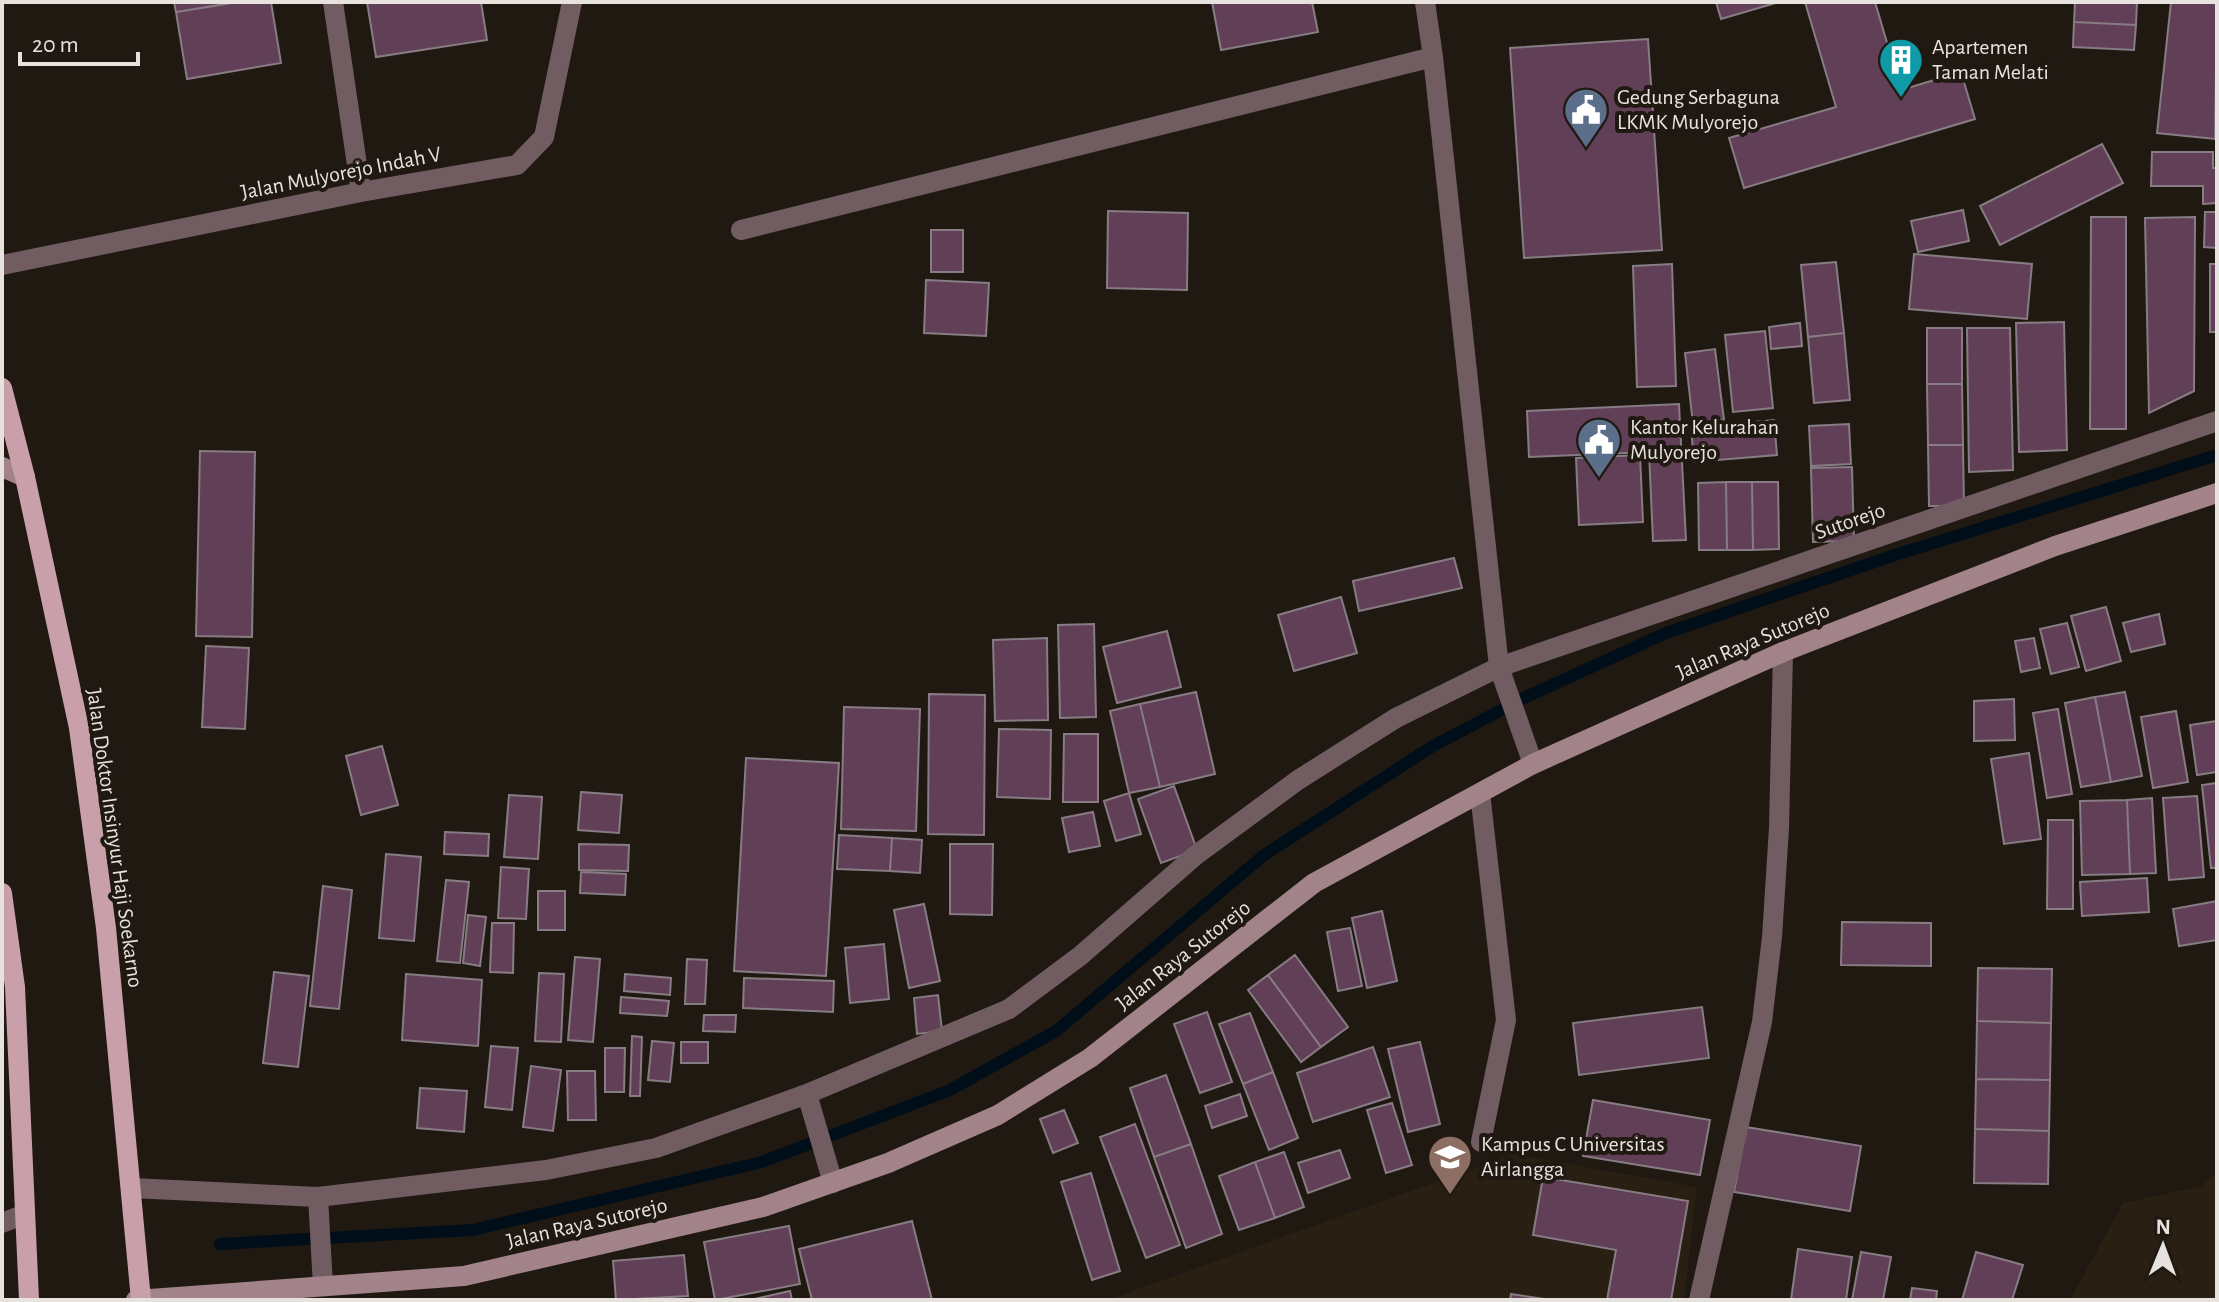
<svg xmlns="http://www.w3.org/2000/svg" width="2219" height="1302" font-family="'Alegreya Sans',sans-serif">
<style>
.built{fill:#2a1f13}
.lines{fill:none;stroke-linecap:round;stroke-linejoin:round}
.stream{stroke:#000e19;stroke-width:12}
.building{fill:#613f56;stroke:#877c83;stroke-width:2}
.minor{stroke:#715d61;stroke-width:20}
.secondary{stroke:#a3838a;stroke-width:20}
.primary{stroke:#c9a0a9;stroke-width:20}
.labels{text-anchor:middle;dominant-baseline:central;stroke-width:8;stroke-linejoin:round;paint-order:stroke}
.poi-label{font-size:22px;fill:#e7e2dd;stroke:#201912;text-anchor:start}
.street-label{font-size:22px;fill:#e7e2dd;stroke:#201912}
</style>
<rect width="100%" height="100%" fill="#201912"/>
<path class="built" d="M 1514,1154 L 1697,1187 L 1684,1300 L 1113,1300 L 1113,1298 Z
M 2217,1172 L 2217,1300 L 2070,1300 L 2123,1203 L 2202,1186 Z"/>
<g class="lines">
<path class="stream" d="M 220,1244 L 472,1230 L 762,1162 L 950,1090 L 1056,1031 L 1264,855 L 1433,746 L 1526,697 L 1666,633 L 1895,555 L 2217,455"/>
</g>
<path class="building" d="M 174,2 L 238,2 L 176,12 Z
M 238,2 L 271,2 L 281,63 L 187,79 L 176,12 Z
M 367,2 L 481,2 L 487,40 L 376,57 Z
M 1212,2 L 1312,2 L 1318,32 L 1221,50 Z
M 1716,2 L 1779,2 L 1721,19 Z
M 1805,2 L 1875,2 L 1901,90 L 1961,72 L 1975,119 L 1744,188 L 1729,138 L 1836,107 Z
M 2075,2 L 2137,2 L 2136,25 L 2074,22 Z
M 2171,2 L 2217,2 L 2215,139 L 2157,133 Z
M 2074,22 L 2136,25 L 2134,50 L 2073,47 Z
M 1648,39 L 1662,250 L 1524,258 L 1510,48 Z
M 2102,144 L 2123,183 L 2000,245 L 1980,206 Z
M 2152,152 L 2213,152 L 2213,168 L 2217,168 L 2217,203 L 2203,204 L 2203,186 L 2151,186 Z
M 1963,210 L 1969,241 L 1918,252 L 1911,221 Z
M 1108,211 L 1188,213 L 1187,290 L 1107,288 Z
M 2205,212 L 2217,212 L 2217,248 L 2204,247 Z
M 2091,217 L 2126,217 L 2126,429 L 2090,429 Z
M 2195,217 L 2194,391 L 2149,413 L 2145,218 Z
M 931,230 L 963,230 L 963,272 L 931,272 Z
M 1914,254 L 2032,264 L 2027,319 L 1909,309 Z
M 1836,262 L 1844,333 L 1808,337 L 1801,265 Z
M 1672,264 L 1676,386 L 1637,387 L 1633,266 Z
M 2210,264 L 2217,264 L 2217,332 L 2210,332 Z
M 926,280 L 989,283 L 986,336 L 924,333 Z
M 2064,322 L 2067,450 L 2019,452 L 2016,323 Z
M 1800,323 L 1802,346 L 1771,349 L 1769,327 Z
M 1927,328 L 1962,328 L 1962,384 L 1927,384 Z
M 1967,328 L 2010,328 L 2013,470 L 1969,472 Z
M 1765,331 L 1773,408 L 1733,412 L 1725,335 Z
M 1844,333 L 1850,400 L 1814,403 L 1808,337 Z
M 1715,349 L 1724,420 L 1693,424 L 1685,353 Z
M 1927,384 L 1962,384 L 1963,445 L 1928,445 Z
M 1679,404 L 1686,540 L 1653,541 L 1649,452 L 1529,457 L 1527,411 Z
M 1774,420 L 1777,455 L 1694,462 L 1691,428 Z
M 1849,424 L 1851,464 L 1811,466 L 1809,426 Z
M 1928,445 L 1963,445 L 1964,506 L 1929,506 Z
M 200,451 L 255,452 L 252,637 L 196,636 Z
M 1640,455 L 1643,522 L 1579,525 L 1576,458 Z
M 1852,467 L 1854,541 L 1813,542 L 1811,468 Z
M 1726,482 L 1752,482 L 1753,550 L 1727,550 Z
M 1726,482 L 1727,550 L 1699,550 L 1698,483 Z
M 1752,482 L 1778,482 L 1779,549 L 1753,550 Z
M 1454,558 L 1462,588 L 1359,611 L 1353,581 Z
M 1341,597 L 1357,653 L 1294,671 L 1278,615 Z
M 2106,607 L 2121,661 L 2086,671 L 2071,616 Z
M 2159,614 L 2165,644 L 2131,652 L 2123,623 Z
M 2067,623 L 2079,667 L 2051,674 L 2040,629 Z
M 1094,624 L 1096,717 L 1060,718 L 1058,625 Z
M 1167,631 L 1181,687 L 1117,703 L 1103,647 Z
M 1047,638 L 1048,720 L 995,721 L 993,640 Z
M 2034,638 L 2040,668 L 2021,672 L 2015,641 Z
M 206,646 L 249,648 L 245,729 L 202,727 Z
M 1196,692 L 1215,774 L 1160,787 L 1140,704 Z
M 2125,692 L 2142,776 L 2111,782 L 2095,697 Z
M 929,694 L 985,695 L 984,835 L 928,834 Z
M 2095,697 L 2111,782 L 2081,787 L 2065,703 Z
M 2014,699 L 2015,740 L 1974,741 L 1974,701 Z
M 1140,704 L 1160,787 L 1129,793 L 1110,711 Z
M 844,707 L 920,709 L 916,831 L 841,829 Z
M 2058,709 L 2072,794 L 2047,798 L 2033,713 Z
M 2176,711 L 2188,782 L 2153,788 L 2141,717 Z
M 2217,721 L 2217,772 L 2197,775 L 2190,725 Z
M 999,729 L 1051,730 L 1050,799 L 997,797 Z
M 1064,734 L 1098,734 L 1098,802 L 1063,802 Z
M 382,746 L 398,805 L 361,815 L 346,756 Z
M 2029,753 L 2041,839 L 2004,844 L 1991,759 Z
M 746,758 L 839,763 L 826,976 L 734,971 Z
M 2217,783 L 2217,868 L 2211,868 L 2202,785 Z
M 1174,786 L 1197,850 L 1161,863 L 1138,799 Z
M 581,792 L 622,795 L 619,833 L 578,830 Z
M 1129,793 L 1141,834 L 1116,841 L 1104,801 Z
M 509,795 L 542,797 L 538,859 L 504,857 Z
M 2197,796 L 2204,877 L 2169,880 L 2163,798 Z
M 2152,798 L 2156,873 L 2130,874 L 2127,800 Z
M 2127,800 L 2130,874 L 2082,875 L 2080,801 Z
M 1093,812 L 1100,846 L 1069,852 L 1062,818 Z
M 2048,820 L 2073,820 L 2073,909 L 2047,909 Z
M 445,832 L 489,834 L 488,856 L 444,854 Z
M 839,835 L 892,838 L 890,871 L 837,869 Z
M 892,838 L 922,840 L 920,873 L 890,871 Z
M 579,844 L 629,845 L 628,871 L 579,870 Z
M 950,844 L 993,844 L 992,915 L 950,914 Z
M 386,854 L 421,857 L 414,941 L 379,938 Z
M 501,867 L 529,869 L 526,919 L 498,918 Z
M 581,872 L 626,874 L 625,895 L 580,893 Z
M 2147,878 L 2149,912 L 2082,916 L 2080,882 Z
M 446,880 L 469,882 L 460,963 L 437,961 Z
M 323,886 L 352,890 L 339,1009 L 310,1006 Z
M 538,891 L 565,891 L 565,930 L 538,930 Z
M 2217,901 L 2217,940 L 2179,946 L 2173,909 Z
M 924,904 L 940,981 L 909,988 L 894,910 Z
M 1382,911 L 1397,981 L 1367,988 L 1352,918 Z
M 468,915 L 486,917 L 480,966 L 463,963 Z
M 1842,922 L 1931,923 L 1931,966 L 1841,965 Z
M 492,923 L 514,923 L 513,973 L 490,972 Z
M 1350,928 L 1362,986 L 1338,991 L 1327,932 Z
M 884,944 L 889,999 L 850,1003 L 845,948 Z
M 1295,955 L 1348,1027 L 1321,1047 L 1268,975 Z
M 575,957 L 600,959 L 593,1042 L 568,1040 Z
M 687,959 L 707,960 L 705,1004 L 685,1004 Z
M 1978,968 L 2052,969 L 2051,1023 L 1977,1021 Z
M 274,972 L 309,976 L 298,1067 L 263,1063 Z
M 539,973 L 564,974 L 561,1042 L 535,1041 Z
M 406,974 L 482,980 L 478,1046 L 402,1040 Z
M 625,974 L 671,978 L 670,995 L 624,991 Z
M 1268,975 L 1321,1047 L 1301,1062 L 1248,990 Z
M 744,978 L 834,981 L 833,1012 L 743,1008 Z
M 938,995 L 942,1031 L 917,1034 L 914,998 Z
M 621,997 L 669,1001 L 667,1016 L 620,1013 Z
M 1702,1007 L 1709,1058 L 1579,1075 L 1573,1023 Z
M 1207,1012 L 1232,1082 L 1200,1093 L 1174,1024 Z
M 1250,1013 L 1273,1072 L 1243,1084 L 1219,1024 Z
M 704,1015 L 736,1015 L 735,1032 L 703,1031 Z
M 1977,1021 L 2051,1023 L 2050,1080 L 1976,1079 Z
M 632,1036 L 642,1037 L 640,1096 L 630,1096 Z
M 652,1041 L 674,1043 L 670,1082 L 648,1080 Z
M 681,1042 L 708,1042 L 708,1063 L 681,1063 Z
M 1420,1042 L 1440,1124 L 1408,1132 L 1388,1049 Z
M 491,1046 L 518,1048 L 512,1110 L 485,1107 Z
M 1373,1047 L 1390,1097 L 1313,1122 L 1297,1073 Z
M 605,1048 L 625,1048 L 624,1092 L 605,1092 Z
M 531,1066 L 561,1070 L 553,1131 L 523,1127 Z
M 567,1071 L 595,1071 L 596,1120 L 568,1120 Z
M 1273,1072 L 1298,1138 L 1269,1150 L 1243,1084 Z
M 1166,1075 L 1191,1144 L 1154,1157 L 1130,1088 Z
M 1976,1079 L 2050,1080 L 2049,1131 L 1975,1129 Z
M 420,1088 L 467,1091 L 464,1132 L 417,1128 Z
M 1240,1094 L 1247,1116 L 1212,1128 L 1205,1106 Z
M 1593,1100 L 1710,1120 L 1700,1175 L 1583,1156 Z
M 1392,1103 L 1412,1165 L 1386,1173 L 1367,1110 Z
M 1064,1110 L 1078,1143 L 1053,1153 L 1040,1119 Z
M 1135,1124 L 1180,1245 L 1146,1258 L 1100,1137 Z
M 1746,1127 L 1861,1146 L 1850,1211 L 1734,1192 Z
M 1975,1129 L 2049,1131 L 2048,1184 L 1974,1183 Z
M 1191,1144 L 1222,1234 L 1186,1248 L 1154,1157 Z
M 1340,1150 L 1350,1178 L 1308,1193 L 1298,1163 Z
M 1284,1152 L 1304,1207 L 1275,1218 L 1255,1162 Z
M 1255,1162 L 1275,1218 L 1239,1230 L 1219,1176 Z
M 1091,1173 L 1120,1271 L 1092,1280 L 1061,1182 Z
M 1543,1177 L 1688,1201 L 1671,1300 L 1607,1300 L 1616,1250 L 1533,1235 Z
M 912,1221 L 932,1300 L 812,1300 L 799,1249 Z
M 789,1226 L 800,1284 L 715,1300 L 704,1242 Z
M 1798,1249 L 1852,1257 L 1846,1300 L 1791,1300 Z
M 1861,1252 L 1891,1257 L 1883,1300 L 1852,1300 Z
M 1976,1252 L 2023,1265 L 2012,1300 L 1962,1300 Z
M 684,1255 L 688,1296 L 616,1300 L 613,1261 Z
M 1912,1288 L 1937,1291 L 1936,1300 L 1910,1300 Z
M 790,1291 L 792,1300 L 750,1300 Z
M 1511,1294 L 1551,1300 L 1510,1300 Z"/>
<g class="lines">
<path class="minor" d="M 333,2 L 361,192
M 1433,57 L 1499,667 L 1533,764
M 741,230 L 1433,57 L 1425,2
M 2,265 L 361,192 L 517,165 L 544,137 L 572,2
M 1480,793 L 1506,1020 L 1481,1142
M 807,1094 L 833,1183
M 132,1188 L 318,1197 L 546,1170 L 656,1148 L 807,1094 L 1009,1009 L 1080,956 L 1196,855 L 1298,780 L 1396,718 L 1499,667 L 2217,421
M 318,1197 L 323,1286
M 2,1223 L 25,1214
M 1699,1300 L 1762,1022 L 1772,937 L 1779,828 L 1783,652"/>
<path class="secondary" d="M 2,467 L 25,477
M 136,1300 L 464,1276 L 763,1207 L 888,1163 L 998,1115 L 1090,1058 L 1314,883 L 1533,764 L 1783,652 L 2055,546 L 2217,493"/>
<path class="primary" d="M 2,388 L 25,477 L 79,728 L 106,928 L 141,1300
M 2,893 L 15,987 L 29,1300"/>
</g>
<defs>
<g id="building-pin" transform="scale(2.3)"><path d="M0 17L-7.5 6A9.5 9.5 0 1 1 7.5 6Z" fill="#0f9aa8" stroke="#201912"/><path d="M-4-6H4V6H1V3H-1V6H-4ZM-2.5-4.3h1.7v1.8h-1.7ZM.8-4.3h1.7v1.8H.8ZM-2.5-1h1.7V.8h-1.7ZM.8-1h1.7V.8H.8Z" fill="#fff"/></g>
<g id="civic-pin" transform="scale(2.3)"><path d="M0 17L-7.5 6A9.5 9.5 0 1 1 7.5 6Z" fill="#5c6f8a" stroke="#201912"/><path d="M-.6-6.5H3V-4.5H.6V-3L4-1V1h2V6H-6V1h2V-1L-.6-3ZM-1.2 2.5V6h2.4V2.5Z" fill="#fff"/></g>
<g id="university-pin" transform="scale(2.3)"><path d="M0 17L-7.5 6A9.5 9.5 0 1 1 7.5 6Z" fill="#8d6e63" stroke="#201912"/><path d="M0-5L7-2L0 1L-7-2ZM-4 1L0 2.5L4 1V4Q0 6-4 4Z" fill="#fff"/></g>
</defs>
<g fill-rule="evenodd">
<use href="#building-pin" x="1901" y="60"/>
<use href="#civic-pin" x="1586" y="110"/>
<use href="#civic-pin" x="1599" y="440"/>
<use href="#university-pin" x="1450" y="1157"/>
</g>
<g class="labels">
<g class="poi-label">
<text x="1932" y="47">Apartemen<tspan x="1932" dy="25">Taman Melati</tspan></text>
<text x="1617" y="97">Gedung Serbaguna<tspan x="1617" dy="25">LKMK Mulyorejo</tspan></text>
<text x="1630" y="427">Kantor Kelurahan<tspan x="1630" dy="25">Mulyorejo</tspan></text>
<text x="1481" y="1144">Kampus C Universitas<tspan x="1481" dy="25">Airlangga</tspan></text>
</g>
<g class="street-label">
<text transform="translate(341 173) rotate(-11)">Jalan Mulyorejo Indah V</text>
<text transform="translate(1850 521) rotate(-19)">Sutorejo</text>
<text transform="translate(1753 641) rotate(-23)">Jalan Raya Sutorejo</text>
<text transform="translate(115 838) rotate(82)">Jalan Doktor Insinyur Haji Soekarno</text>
<text transform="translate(1183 955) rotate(-38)">Jalan Raya Sutorejo</text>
<text transform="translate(587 1223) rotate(-13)">Jalan Raya Sutorejo</text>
</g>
</g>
<rect width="2219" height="1302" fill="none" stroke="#e7e2dd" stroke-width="8"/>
<g transform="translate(2163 1246) rotate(1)" stroke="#201912" stroke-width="6" paint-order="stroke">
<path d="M0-6L14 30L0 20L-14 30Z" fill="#e7e2dd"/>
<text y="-12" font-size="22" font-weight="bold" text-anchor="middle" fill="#e7e2dd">N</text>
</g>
<path d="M20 52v12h118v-12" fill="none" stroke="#e7e2dd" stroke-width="4"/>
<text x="32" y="52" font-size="24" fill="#e7e2dd" stroke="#201912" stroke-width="6" paint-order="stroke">20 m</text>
</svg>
